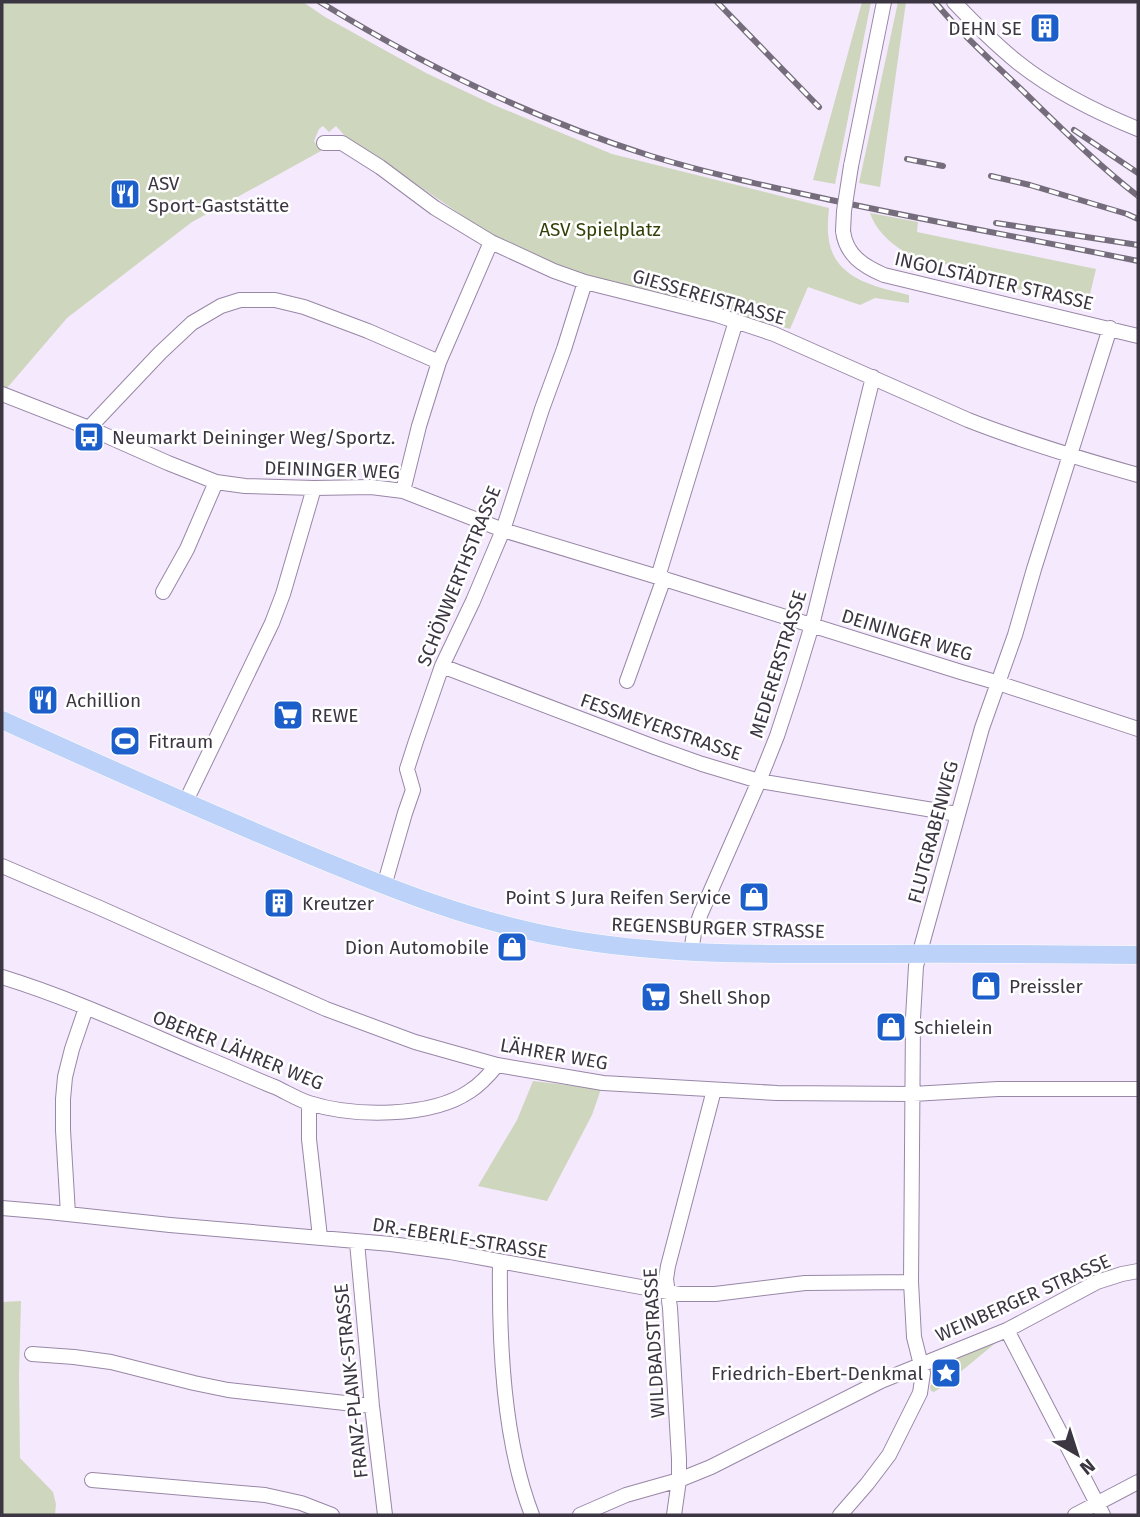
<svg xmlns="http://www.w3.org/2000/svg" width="1140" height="1517" font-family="'Fira Sans',sans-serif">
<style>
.green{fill:#ced7bd}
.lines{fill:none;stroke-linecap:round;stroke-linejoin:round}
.minor-casing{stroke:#9887a6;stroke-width:16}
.major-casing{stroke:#fff;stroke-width:19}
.minor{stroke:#fff;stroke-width:14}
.major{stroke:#bcd2f8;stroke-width:18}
.rail-casing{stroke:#756d7c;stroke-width:6}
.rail{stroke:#fff;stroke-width:3.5;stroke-dasharray:10;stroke-linecap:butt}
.minor-bridge-casing{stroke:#9887a6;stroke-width:16;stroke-linecap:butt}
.minor-bridge{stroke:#fff;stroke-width:14}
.labels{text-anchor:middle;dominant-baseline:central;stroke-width:5;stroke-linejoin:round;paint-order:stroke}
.poi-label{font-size:19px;fill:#3c3542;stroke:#fff;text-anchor:start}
.park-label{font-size:19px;fill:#334006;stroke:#fff}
.street-label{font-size:19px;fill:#3c3542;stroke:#fff}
</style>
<rect width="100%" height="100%" fill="#f5e9fe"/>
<path class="green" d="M 2,2 L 303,2 L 325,17 L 426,73 L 494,105 L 612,154 L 829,208 C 828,219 827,230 829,241 C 836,280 877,287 909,295 L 909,303 L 875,298 L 860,305 L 808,287 L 790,329 L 574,271 L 521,250 L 488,233 L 344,135 L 336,126 L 329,132 L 323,126 L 319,129 L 314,141 L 321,151 L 192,222 L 67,318 L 7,388 L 2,386 Z
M 862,2 L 871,2 L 835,184 L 813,180 Z
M 898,2 L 906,2 L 880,187 L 859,183 Z
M 870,213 L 918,222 L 917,232 L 1096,269 L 1087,307 L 974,278 C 971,276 969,272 966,270 C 958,265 938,264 928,261 C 904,255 878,237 870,213 Z
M 533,1081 L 601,1089 L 592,1115 L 547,1201 L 478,1186 L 517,1120 Z
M 21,1301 L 19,1376 L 20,1458 L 53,1492 L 56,1504 L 55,1515 L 2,1515 L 2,1302 Z
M 998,1341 L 942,1387 L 934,1392 L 931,1391 L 930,1387 L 944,1362 Z"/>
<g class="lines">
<g class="minor-casing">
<path id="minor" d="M 954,2 C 974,23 994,43 1016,61 C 1052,90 1096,112 1138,129
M 324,143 L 342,143 L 380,167 L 435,208 L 491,242 L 554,271 L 585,282 L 717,315 L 774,334 L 968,420 C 1024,442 1081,459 1138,475
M 851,166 L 884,2
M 843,231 C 846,255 863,266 884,275 L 1138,336
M 2,394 L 89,428 L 168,463 L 216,482 L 245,486 L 314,488 L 371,487 L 403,491 L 503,530 L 658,577 L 961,672 L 992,681 L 1138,729
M 89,428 L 160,353 L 192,323 L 221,306 L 240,300 L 275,300 L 304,307 L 368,331 L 439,362
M 403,491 L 419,426 L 439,362 L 491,242
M 658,577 L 736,321
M 163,592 L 187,549 L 216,482
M 442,666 L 657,748 L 702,764 L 759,781 L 957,814
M 627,681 L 664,578
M 185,803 L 272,623 L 283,594 L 314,488
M 2,866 L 100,908 L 326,1009 L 415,1042 L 497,1065 L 603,1083 L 777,1093 L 913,1094 L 998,1089 L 1138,1089
M 384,886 L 405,813 L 413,790 L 407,769 L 416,741 L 442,666 L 473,601 L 503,530 L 542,409 L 564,349 L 585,282
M 691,952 L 694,933 L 701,913 L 759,781 L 777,736 L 794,684 L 812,625 L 873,377
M 2,977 C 70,998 135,1028 201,1056 C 226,1066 250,1077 275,1087 C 286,1092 297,1099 309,1103 C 353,1117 431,1118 470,1091 C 481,1084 489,1075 497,1065
M 309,1103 L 309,1139 L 320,1237
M 2,1208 L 49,1212 L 170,1225 L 391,1244 L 450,1252 L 679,1294 L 715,1294 L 805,1283 L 911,1282
M 68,1214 L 63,1130 L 63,1099 L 65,1077 L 72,1049 L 86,1008
M 357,1242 L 372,1406 L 385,1515
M 500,1262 C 499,1342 503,1440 532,1515
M 1007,1330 L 1103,1515
M 32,1354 L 74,1357 L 111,1362 L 194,1383 L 228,1390 L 372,1406
M 92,1480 L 265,1495 L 301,1503 L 332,1515
M 580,1515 L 626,1495 L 679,1480 L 711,1467 L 881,1381 L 1007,1330 L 1097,1282 L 1122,1274 L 1138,1271
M 674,1515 L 679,1480 L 679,1459 L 670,1308 L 666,1279 L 668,1266 L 714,1090
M 840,1515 L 867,1484 L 889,1455 L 920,1393 L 923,1373 L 914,1337 L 911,1282 L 913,1018 L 916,966 L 982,728 L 1015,635 L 1034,569 L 1110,328
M 1075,1515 L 1138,1482"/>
</g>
<g class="major-casing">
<path id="major" d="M 2,720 C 101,765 200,809 300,851 C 386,887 472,922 564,938 C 663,956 765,954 866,954 C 956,953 1047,954 1138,955"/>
</g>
<use href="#minor" class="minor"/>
<use href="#major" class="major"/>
<g class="rail-casing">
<path id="rail" d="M 320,2 C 424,66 534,119 651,156 C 710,174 771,187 831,200 C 933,222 1036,240 1138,261
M 717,2 L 819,107
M 935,2 C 962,35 995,64 1026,94 C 1062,129 1098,165 1138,196
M 1074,130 L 1138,173
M 907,159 L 943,166
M 991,176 L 1030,185 L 1127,214 L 1138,219
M 996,223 L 1138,245"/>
</g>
<use href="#rail" class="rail"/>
<g class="minor-bridge-casing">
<path id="minor-bridge" d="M 843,231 L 844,211 L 851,166"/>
</g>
<use href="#minor-bridge" class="minor-bridge"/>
</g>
<defs>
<g id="building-square" transform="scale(1.575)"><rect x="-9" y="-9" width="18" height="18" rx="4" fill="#1c5eca" stroke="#fff"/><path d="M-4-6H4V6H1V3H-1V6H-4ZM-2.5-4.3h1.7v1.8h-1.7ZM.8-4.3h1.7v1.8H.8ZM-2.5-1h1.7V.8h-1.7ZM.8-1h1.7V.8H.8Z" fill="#fff"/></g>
<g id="restaurant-square" transform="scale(1.575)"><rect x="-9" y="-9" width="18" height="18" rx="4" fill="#1c5eca" stroke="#fff"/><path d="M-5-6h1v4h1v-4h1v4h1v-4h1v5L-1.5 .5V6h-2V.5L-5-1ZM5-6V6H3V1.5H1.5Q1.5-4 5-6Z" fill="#fff"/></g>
<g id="bus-square" transform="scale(1.575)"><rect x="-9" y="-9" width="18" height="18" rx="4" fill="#1c5eca" stroke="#fff"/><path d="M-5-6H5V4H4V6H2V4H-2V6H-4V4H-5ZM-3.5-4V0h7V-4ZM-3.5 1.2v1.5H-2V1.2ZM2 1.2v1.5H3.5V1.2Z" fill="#fff"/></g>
<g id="supermarket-square" transform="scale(1.575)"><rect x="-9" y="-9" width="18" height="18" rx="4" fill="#1c5eca" stroke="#fff"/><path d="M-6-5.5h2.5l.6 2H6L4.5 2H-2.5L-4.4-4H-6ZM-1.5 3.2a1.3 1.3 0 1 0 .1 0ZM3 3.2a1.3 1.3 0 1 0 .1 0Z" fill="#fff"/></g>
<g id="stadium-square" transform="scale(1.575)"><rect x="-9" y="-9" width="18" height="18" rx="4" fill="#1c5eca" stroke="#fff"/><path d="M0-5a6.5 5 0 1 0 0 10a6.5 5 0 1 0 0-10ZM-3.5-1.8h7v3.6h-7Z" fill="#fff"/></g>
<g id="shop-square" transform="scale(1.575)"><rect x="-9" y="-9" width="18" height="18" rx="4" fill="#1c5eca" stroke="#fff"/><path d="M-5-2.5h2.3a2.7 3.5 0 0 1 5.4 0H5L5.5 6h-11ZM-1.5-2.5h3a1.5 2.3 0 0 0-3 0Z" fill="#fff"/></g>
<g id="sight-square" transform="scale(1.575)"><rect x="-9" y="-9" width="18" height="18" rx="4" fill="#1c5eca" stroke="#fff"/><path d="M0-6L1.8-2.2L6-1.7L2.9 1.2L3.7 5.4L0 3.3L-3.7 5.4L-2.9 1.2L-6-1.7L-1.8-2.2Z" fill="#fff"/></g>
</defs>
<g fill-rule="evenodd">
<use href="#building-square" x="1045" y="28"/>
<use href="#restaurant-square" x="125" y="194"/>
<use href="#bus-square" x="89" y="437"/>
<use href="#restaurant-square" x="43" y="700"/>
<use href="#supermarket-square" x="288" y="715"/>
<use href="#stadium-square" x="125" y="741"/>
<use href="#shop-square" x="754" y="897"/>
<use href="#building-square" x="279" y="903"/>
<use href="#shop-square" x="512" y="947"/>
<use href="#shop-square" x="986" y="986"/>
<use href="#supermarket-square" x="656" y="997"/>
<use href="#shop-square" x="891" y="1027"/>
<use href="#sight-square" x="946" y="1373"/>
</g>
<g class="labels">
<g class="poi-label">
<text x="1022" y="28" text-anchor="end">DEHN SE</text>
<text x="148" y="183">ASV<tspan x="148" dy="22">Sport-Gaststätte</tspan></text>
<text x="112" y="437">Neumarkt Deininger Weg/Sportz.</text>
<text x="66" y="700">Achillion</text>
<text x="311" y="715">REWE</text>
<text x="148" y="741">Fitraum</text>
<text x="731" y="897" text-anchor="end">Point S Jura Reifen Service</text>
<text x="302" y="903">Kreutzer</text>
<text x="489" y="947" text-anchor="end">Dion Automobile</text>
<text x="1009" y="986">Preissler</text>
<text x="679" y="997">Shell Shop</text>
<text x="914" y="1027">Schielein</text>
<text x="923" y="1373" text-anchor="end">Friedrich-Ebert-Denkmal</text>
</g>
<g class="park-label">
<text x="600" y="229">ASV Spielplatz</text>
</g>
<g class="street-label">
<text transform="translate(994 281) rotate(13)">INGOLSTÄDTER STRASSE</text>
<text transform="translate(709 297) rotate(16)">GIESSEREISTRASSE</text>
<text transform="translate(332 470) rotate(2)">DEININGER WEG</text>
<text transform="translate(459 576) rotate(-68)">SCHÖNWERTHSTRASSE</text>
<text transform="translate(907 635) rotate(17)">DEININGER WEG</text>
<text transform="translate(778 664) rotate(-73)">MEDERERSTRASSE</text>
<text transform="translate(661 727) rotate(19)">FESSMEYERSTRASSE</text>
<text transform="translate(933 832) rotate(-75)">FLUTGRABENWEG</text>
<text transform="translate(718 928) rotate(2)">REGENSBURGER STRASSE</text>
<text transform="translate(238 1050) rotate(22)">OBERER LÄHRER WEG</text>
<text transform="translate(554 1054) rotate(10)">LÄHRER WEG</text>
<text transform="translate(460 1238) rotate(9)">DR.-EBERLE-STRASSE</text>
<text transform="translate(1023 1298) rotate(-24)">WEINBERGER STRASSE</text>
<text transform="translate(654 1343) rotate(-93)">WILDBADSTRASSE</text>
<text transform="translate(351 1381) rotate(-96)">FRANZ-PLANK-STRASSE</text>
</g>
</g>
<rect width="1140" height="1517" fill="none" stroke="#3c3542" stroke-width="7"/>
<g transform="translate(1077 1454) rotate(141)" stroke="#ffffff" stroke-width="5" paint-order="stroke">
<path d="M0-5L12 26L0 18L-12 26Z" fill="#3c3542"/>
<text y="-10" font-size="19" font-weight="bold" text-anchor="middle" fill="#3c3542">N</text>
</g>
</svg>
